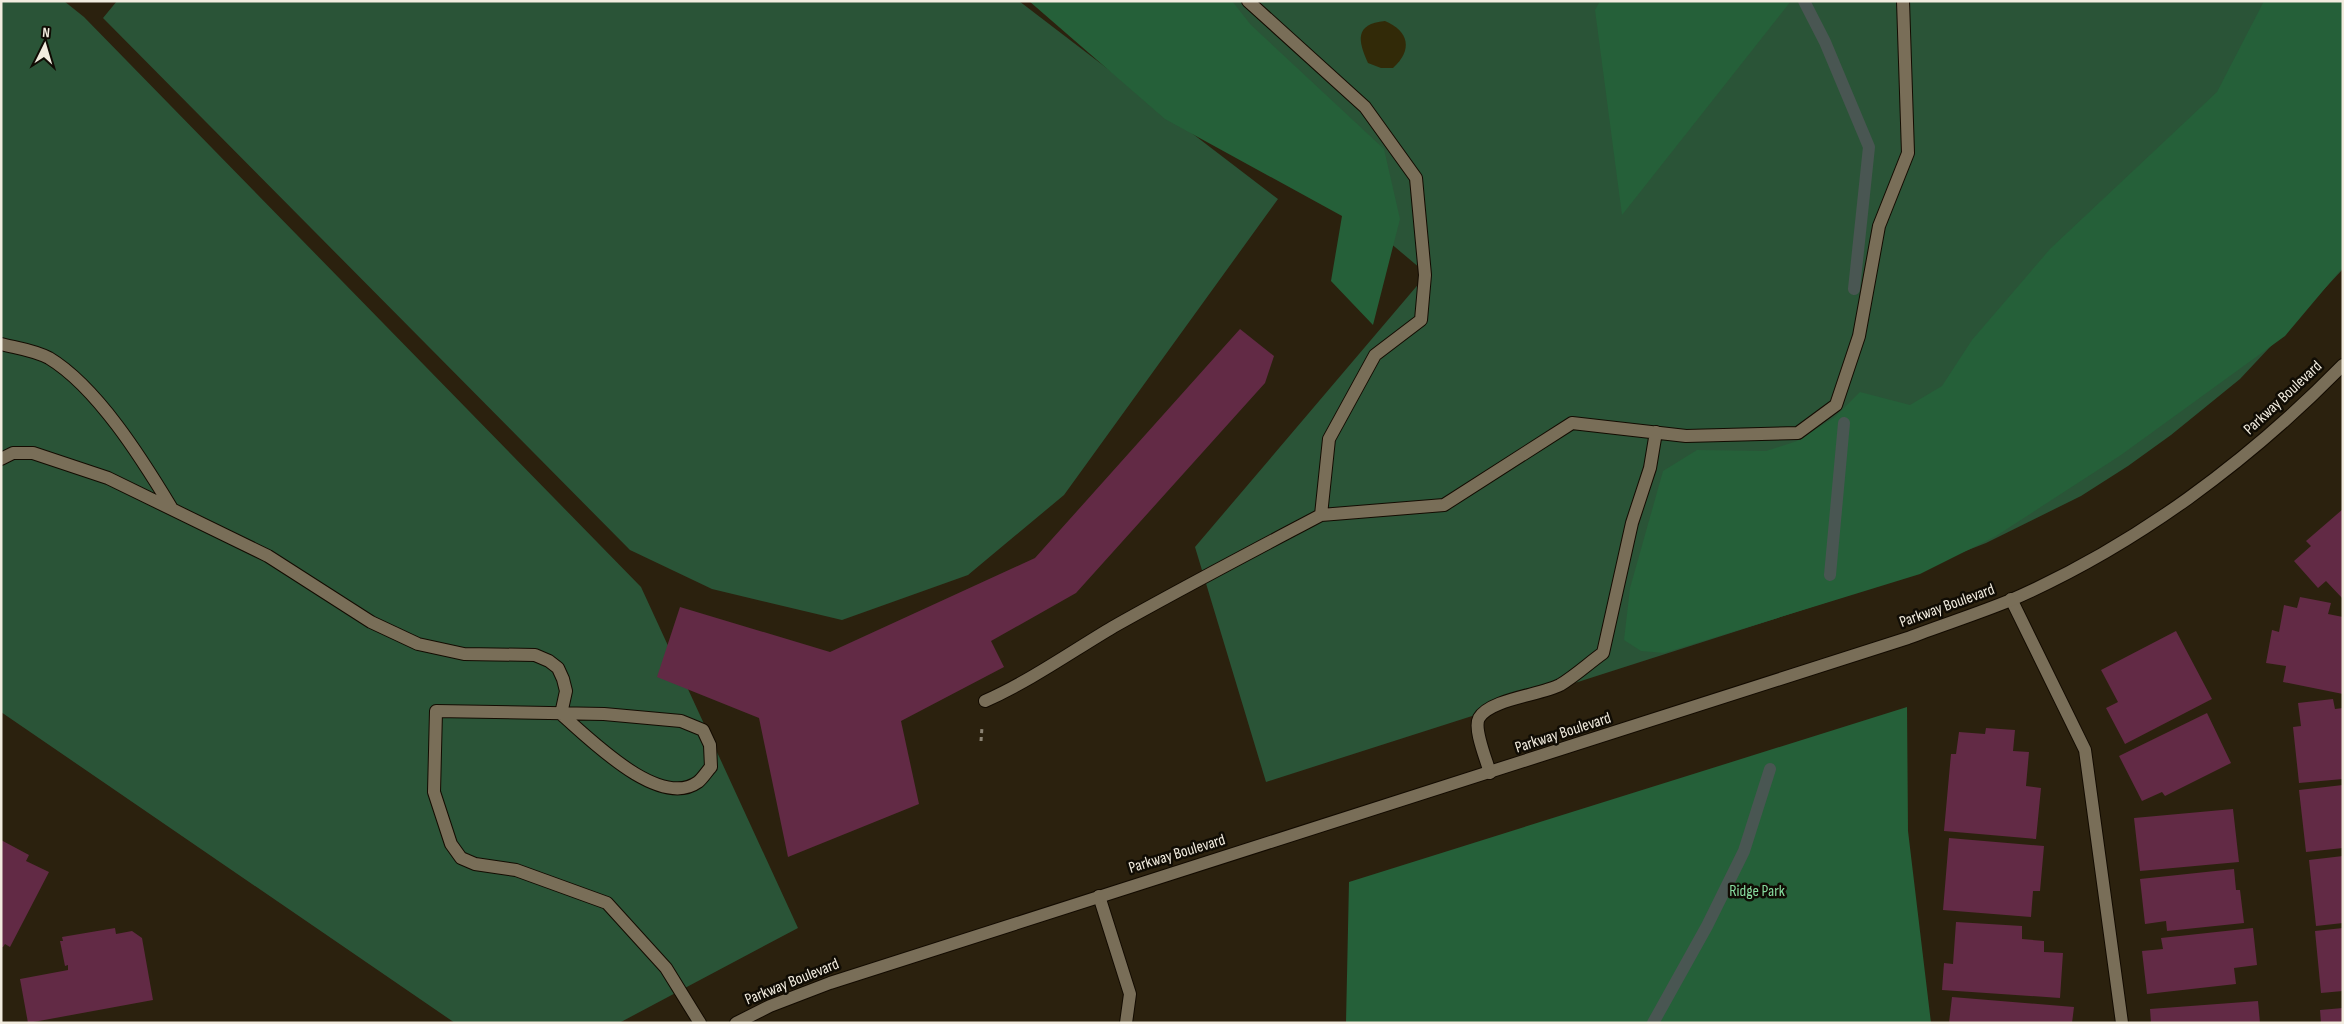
<svg xmlns="http://www.w3.org/2000/svg" width="2344" height="1024" font-family="'Sofia Sans Condensed',sans-serif">
<style>
.green{fill:#2a5437}
.forest{fill:#256039}
.sand{fill:#322a08}
.lines{fill:none;stroke-linecap:round;stroke-linejoin:round}
.stream{stroke:#495652;stroke-width:12}
.building{fill:#622a45}
.service-casing{stroke:#130b00;stroke-width:14}
.tertiary-casing{stroke:#130b00;stroke-width:14}
.path{stroke:#8b8373;stroke-width:3;stroke-dasharray:4 4;stroke-linecap:butt}
.service{stroke:#796e58;stroke-width:12}
.tertiary{stroke:#796e58;stroke-width:12}
.labels{text-anchor:middle;dominant-baseline:central;stroke-width:5;stroke-linejoin:round;paint-order:stroke}
.street-label{font-size:16px;fill:#f2ecdf;stroke:#100c04}
.park-label{font-size:16px;fill:#87dc9f;stroke:#100c04}
</style>
<rect width="100%" height="100%" fill="#2b210e"/>
<path class="green" d="M 1,1 L 64,1 L 84,17 L 641,587 L 798,928 L 619,1023 L 455,1023 L 1,712 Z
M 117,1 L 1019,1 L 1278,199 L 1064,495 L 968,575 L 842,620 L 712,589 L 630,550 L 103,18 Z
M 1103,1 L 2343,1 L 2343,269 L 2240,379 L 2171,435 L 2128,466 L 2081,496 L 1986,543 L 1871,588 L 1266,782 L 1195,547 L 1427,274 Z"/>
<path class="forest" d="M 1029,1 L 1232,1 L 1251,25 L 1384,149 L 1400,219 L 1373,325 L 1331,281 L 1342,216 L 1165,119 Z
M 1600,1 L 1791,1 L 1622,215 L 1595,10 Z
M 2264,1 L 2343,1 L 2343,267 L 2285,336 L 2121,455 L 1996,536 L 1920,574 L 1664,653 L 1641,651 L 1624,640 L 1630,588 L 1663,471 L 1697,450 L 1766,451 L 1797,441 L 1835,417 L 1860,392 L 1910,405 L 1942,386 L 1972,340 L 2050,249 L 2217,92 Z
M 1907,707 L 1908,831 L 1931,1023 L 1346,1023 L 1349,882 Z"/>
<path class="sand" d="M 1385,21 C 1409,31 1413,50 1393,68 L 1381,68 L 1368,63 C 1358,41 1354,24 1385,21 Z"/>
<g class="lines">
<path class="stream" d="M 1804,1 L 1825,42 L 1869,147 L 1854,289
M 1830,575 L 1844,423
M 1653,1023 L 1707,926 L 1744,851 L 1770,769"/>
</g>
<path class="building" d="M 1240,329 L 1274,356 L 1265,383 L 1076,593 L 991,641 L 1004,667 L 901,721 L 919,804 L 788,857 L 759,718 L 657,677 L 680,607 L 830,652 L 1035,558 Z
M 2343,509 L 2343,599 L 2326,581 L 2318,588 L 2294,561 L 2311,546 L 2306,541 Z
M 2300,597 L 2331,603 L 2328,614 L 2343,617 L 2343,694 L 2283,682 L 2286,666 L 2266,663 L 2272,630 L 2279,632 L 2284,605 L 2297,608 Z
M 2176,631 L 2212,699 L 2125,744 L 2106,708 L 2118,702 L 2101,670 Z
M 2333,699 L 2335,709 L 2343,708 L 2343,779 L 2299,783 L 2293,727 L 2301,726 L 2298,703 Z
M 2207,713 L 2231,763 L 2165,796 L 2162,792 L 2142,801 L 2119,756 Z
M 1986,728 L 2015,730 L 2013,751 L 2029,752 L 2026,786 L 2041,788 L 2036,839 L 1944,831 L 1951,754 L 1956,754 L 1959,732 L 1985,734 Z
M 2343,785 L 2343,848 L 2306,852 L 2299,790 Z
M 2233,809 L 2239,862 L 2140,871 L 2134,818 Z
M 1949,838 L 2044,846 L 2040,891 L 2033,891 L 2031,917 L 1943,910 Z
M 1,840 L 29,855 L 26,861 L 49,872 L 10,947 L 5,944 L 3,947 L 1,947 Z
M 2343,856 L 2343,923 L 2316,926 L 2309,860 Z
M 2234,869 L 2236,890 L 2240,890 L 2244,923 L 2167,931 L 2166,921 L 2145,924 L 2140,879 Z
M 1956,922 L 2022,926 L 2022,939 L 2044,941 L 2044,952 L 2063,953 L 2060,998 L 1942,990 L 1944,963 L 1953,964 Z
M 115,928 L 116,934 L 132,931 L 142,938 L 153,1000 L 28,1023 L 20,979 L 68,970 L 68,965 L 65,966 L 60,941 L 63,941 L 62,937 Z
M 2253,928 L 2257,965 L 2234,968 L 2236,984 L 2147,994 L 2142,951 L 2163,949 L 2161,938 Z
M 2343,928 L 2343,991 L 2321,993 L 2315,931 Z
M 1952,997 L 2074,1007 L 2072,1023 L 1949,1023 Z
M 2258,1001 L 2260,1023 L 2151,1023 L 2150,1009 Z
M 2343,1008 L 2343,1023 L 2321,1023 L 2320,1010 Z"/>
<g class="lines">
<g class="service-casing">
<path id="service" d="M 1,344 C 17,348 34,350 49,358 C 97,387 142,459 171,507
M 1,459 L 13,453 L 33,453 L 108,478 L 268,556 L 371,622 L 418,644 L 464,654 L 535,655 L 549,661 L 558,668 L 563,679 L 566,691 L 561,714 C 589,738 659,810 698,782 C 703,778 707,771 711,767 L 710,745 L 703,730 L 681,721 L 604,714 L 436,711 L 434,792 L 451,844 L 461,858 L 475,864 L 516,870 L 607,903 L 666,968 L 700,1023
M 1321,515 L 1444,505 L 1572,423 L 1686,436 L 1798,433 L 1836,405 L 1859,336 L 1879,226 L 1908,153 L 1903,1
M 2011,599 L 2085,750 L 2122,1023
M 985,701 C 1030,681 1071,652 1113,627 C 1182,588 1251,552 1321,515 L 1329,439 L 1375,355 L 1421,320 L 1425,275 L 1416,178 L 1365,107 L 1248,1
M 1490,773 C 1487,761 1473,729 1479,718 C 1490,699 1541,695 1560,685 C 1575,676 1589,663 1603,653 L 1632,523 L 1650,468 L 1656,432
M 1099,896 L 1130,994 L 1126,1023"/>
</g>
<g class="tertiary-casing">
<path id="tertiary" d="M 736,1023 L 770,1006 L 830,983 L 1908,638 C 1942,625 1977,614 2011,600 C 2135,546 2249,461 2343,365"/>
</g>
<path class="path" d="M 981,741 L 982,727"/>
<use href="#service" class="service"/>
<use href="#tertiary" class="tertiary"/>
</g>
<g class="labels">
<g class="street-label">
<text transform="translate(2283 398) rotate(-43)">Parkway Boulevard</text>
<text transform="translate(1947 606) rotate(-20)">Parkway Boulevard</text>
<text transform="translate(1563 733) rotate(-18)">Parkway Boulevard</text>
<text transform="translate(1177 854) rotate(-17)">Parkway Boulevard</text>
<text transform="translate(792 982) rotate(-22)">Parkway Boulevard</text>
</g>
<g class="park-label">
<text x="1757" y="891">Ridge Park</text>
</g>
</g>
<rect width="2344" height="1024" fill="none" stroke="#f2ecdf" stroke-width="5"/>
<g transform="translate(45 45) rotate(5)" stroke="#100c04" stroke-width="4" paint-order="stroke">
<path d="M0-4L9 19L0 12L-9 19Z" fill="#f2ecdf"/>
<text y="-8" font-size="14" font-weight="bold" text-anchor="middle" fill="#f2ecdf">N</text>
</g>
</svg>
